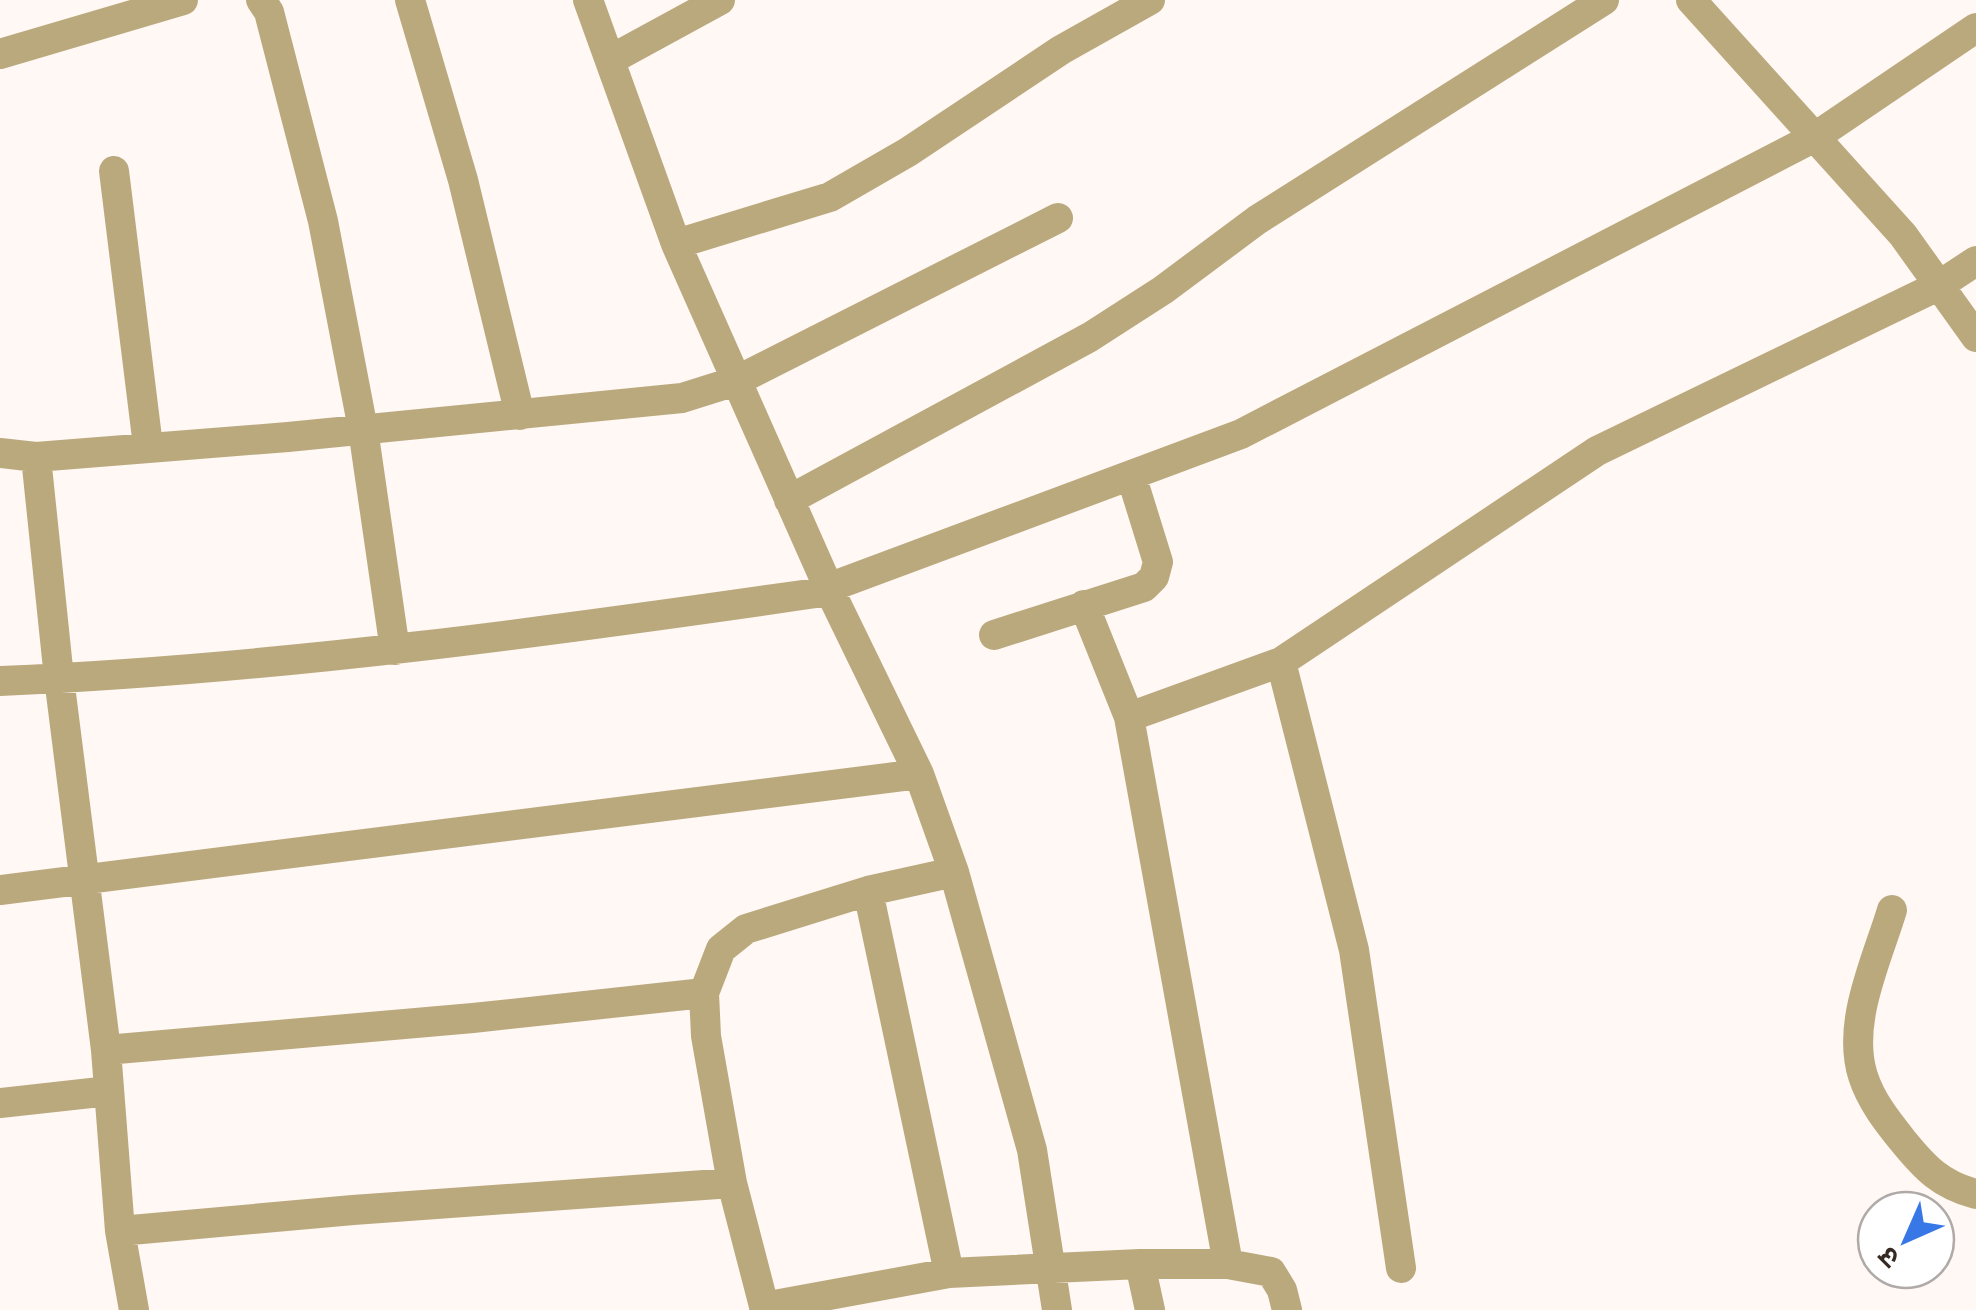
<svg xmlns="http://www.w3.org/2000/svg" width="1976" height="1310" font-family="'Source Sans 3','Noto Sans Devanagari',sans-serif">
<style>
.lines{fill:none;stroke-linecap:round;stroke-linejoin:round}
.street{stroke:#bba97e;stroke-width:30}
</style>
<rect width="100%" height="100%" fill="#fff8f4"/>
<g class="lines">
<path class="street" d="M 261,0 L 269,12 L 323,221 L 363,429 L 395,650
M 410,0 L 463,180 L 520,415
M 588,0 L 676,244 L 830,591 L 919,774 L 954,872 L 868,891 L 746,929 L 721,949 L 704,993 L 706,1036 L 732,1183 L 765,1310
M 1691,0 L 1903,235 L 1976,337
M 0,54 L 183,0
M 610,60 L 720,0
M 114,171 L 148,446
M 676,244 L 830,197 L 908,152 L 1061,50 L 1150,0
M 0,453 L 36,457 L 288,437 L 682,398 L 736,381 L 1058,218
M 36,457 L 59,678 L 106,1050 L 120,1231 L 134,1310
M 789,500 L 1090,337 L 1163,290 L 1257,220 L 1604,0
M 1084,605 L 1129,717 L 1228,1264
M 994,635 L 1144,587 L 1154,577 L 1158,562 L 1131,475
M 1281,662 L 1354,950 L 1401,1268
M 0,681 C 278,669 554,631 830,591 L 836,585 L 1241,434 L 1815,137 L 1976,28
M 1129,717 L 1281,662 L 1597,451 L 1938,286 L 1976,261
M 954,872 L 1032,1150 L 1057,1310
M 0,890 L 919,774
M 868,891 L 949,1273
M 1892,910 C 1877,960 1846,1023 1863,1076 C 1871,1101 1887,1121 1903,1141 C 1925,1168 1941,1185 1976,1194
M 106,1050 L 473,1018 L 704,993
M 0,1103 L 109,1091
M 120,1231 L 353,1210 L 732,1183
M 1140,1264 L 1150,1310
M 764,1307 L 949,1273 L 1140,1264 L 1228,1264 L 1271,1272 L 1282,1290 L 1287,1310"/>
</g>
<g transform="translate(1906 1240) rotate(225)"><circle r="48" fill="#ffffff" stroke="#afaaa7" stroke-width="2.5"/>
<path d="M0-8L18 38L0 25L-18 38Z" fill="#3778e6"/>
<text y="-15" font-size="28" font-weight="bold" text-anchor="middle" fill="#362a22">उ</text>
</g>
</svg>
